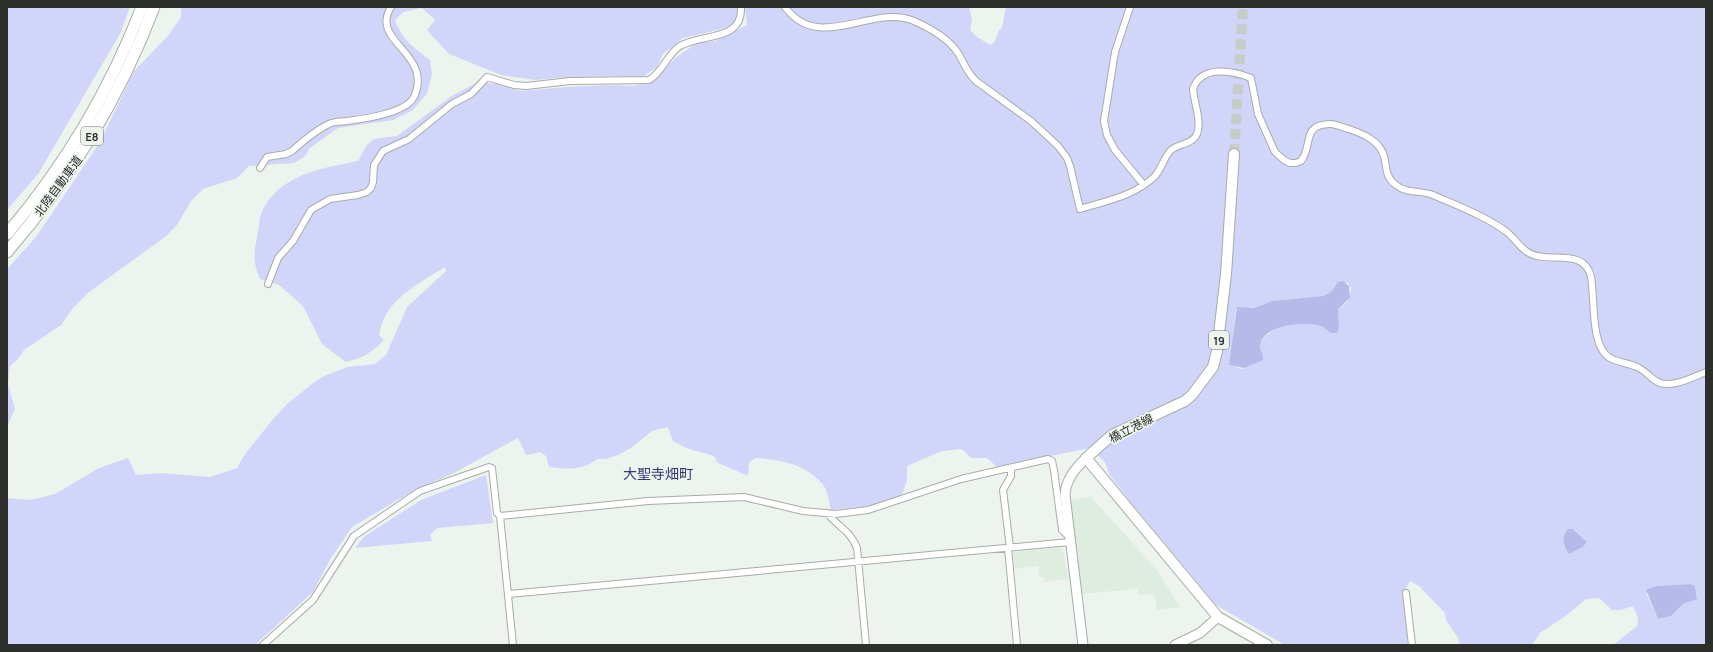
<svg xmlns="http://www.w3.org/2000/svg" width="1713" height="652" font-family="Manrope,'Noto Sans JP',sans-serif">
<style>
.built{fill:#dfede1}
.green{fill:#d1d5f9;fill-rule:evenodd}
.water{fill:#b6bae9}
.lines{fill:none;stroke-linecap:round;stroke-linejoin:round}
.primary-tunnel{stroke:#c6cdc7;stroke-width:10;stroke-dasharray:10 5;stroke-linecap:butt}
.street-casing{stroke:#a5ada6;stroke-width:8}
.secondary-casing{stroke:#a5ada6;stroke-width:11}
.primary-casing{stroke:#a5ada6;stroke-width:12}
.highway-casing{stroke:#a5ada6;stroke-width:13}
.street{stroke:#fff;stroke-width:6}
.secondary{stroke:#fff;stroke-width:9}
.primary{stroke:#fff;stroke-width:10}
.highway{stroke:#fff;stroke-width:11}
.labels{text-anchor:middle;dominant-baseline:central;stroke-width:3.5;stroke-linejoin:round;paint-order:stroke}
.shield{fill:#edf4ee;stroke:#666a66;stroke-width:1}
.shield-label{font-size:11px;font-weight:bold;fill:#2c2f2c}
.street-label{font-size:12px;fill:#2c2f2c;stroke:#edf4ee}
.quarter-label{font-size:14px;fill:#373671;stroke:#edf4ee}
</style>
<rect width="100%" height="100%" fill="#edf4ee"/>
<path class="built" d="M 1091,497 L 1157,570 L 1180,607 L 1157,610 L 1154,594 L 1139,595 L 1138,589 L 1081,594 L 1069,500 Z
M 1062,547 L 1069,579 L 1045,582 L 1044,577 L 1039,577 L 1038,566 L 1014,569 L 1013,552 Z"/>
<path class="green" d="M 7,7 L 130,7 L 120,34 L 38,174 L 7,210 Z
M 181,7 L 737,7 L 737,16 L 731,27 L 683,38 L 663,54 L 657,67 L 644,76 L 569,77 L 536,80 L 501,75 L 449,54 L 427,30 L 435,20 L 422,8 L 403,12 L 395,20 C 402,40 414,48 430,60 L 432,74 L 427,93 L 413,110 L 393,120 L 338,128 L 310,148 L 305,156 L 294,163 L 249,166 L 237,178 L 203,189 L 191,201 L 177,225 L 165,237 L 89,292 L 73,308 L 61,325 L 24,350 L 17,360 L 10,366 L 8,384 L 15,409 L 7,427 L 7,269 L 36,237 L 100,142 L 134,71 L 168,36 L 181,17 Z
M 745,7 L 969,7 L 972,20 L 970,30 L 977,37 L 990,45 L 994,43 L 999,30 L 1002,28 L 1006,7 L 1706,7 L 1706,645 L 1613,645 L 1637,626 L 1638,618 L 1633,606 L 1621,610 L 1612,610 L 1599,598 L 1586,599 L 1567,615 L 1540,633 L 1532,645 L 1460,645 L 1458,638 L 1446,620 L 1445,613 L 1419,586 L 1410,581 L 1403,593 L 1409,645 L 1285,645 L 1216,605 L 1129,500 L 1109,474 L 1105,462 L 1090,448 L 997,467 L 987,458 L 971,458 L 962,449 L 942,451 L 907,466 L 907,480 L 901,498 L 869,506 L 831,510 C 829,503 828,492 824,486 C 807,464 781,460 755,458 L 749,463 L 748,476 L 718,463 L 714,456 L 686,448 L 673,441 L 668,427 L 652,431 L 631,448 L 618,455 L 606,459 L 597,459 C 582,471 566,469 549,467 L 546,456 L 540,452 L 526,455 L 518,438 L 452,474 L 418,488 L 352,527 L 331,558 L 313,592 L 255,645 L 7,645 L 7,498 L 31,500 L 55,494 L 99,468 L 128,458 L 136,475 L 161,473 L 210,477 L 237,468 L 245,454 L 274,418 L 287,404 L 312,384 L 322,377 L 347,367 L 375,364 L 386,355 L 407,307 L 446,271 L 445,267 C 418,284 384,300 379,335 L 384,340 C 372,353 362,358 346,362 L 322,344 L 303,306 L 279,285 L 260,279 C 252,261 254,251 258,232 C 259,226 259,219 261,214 C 277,175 322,168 358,161 L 366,146 L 374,139 L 397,136 L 452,96 L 478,82 L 498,84 L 519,91 L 567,87 L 611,85 L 633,86 L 655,81 L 675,58 L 697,43 L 715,41 L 747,25 ZM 1338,282 L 1348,283 L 1351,289 L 1348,301 L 1338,309 L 1339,327 C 1321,327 1302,320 1284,326 C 1277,328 1268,333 1263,339 C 1256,347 1258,366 1241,369 L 1230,365 L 1236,309 L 1257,307 L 1272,301 L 1323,296 L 1331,292 ZM 1575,530 L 1587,542 L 1583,547 L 1569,554 L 1564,546 L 1565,533 ZM 1690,584 L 1695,586 L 1697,598 L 1683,604 L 1671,616 L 1658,619 L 1646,593 L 1656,586 Z
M 486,475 L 493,523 L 437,528 L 430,535 L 432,541 L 355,548 L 365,536 L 421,500 Z"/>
<path class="water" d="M 1343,281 L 1349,286 L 1350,298 L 1338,309 L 1339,327 L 1337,333 L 1331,333 C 1328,331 1325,327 1321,326 C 1306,321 1264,324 1260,345 C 1259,350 1264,354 1263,360 L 1244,368 L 1229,365 L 1237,307 L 1254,308 L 1272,301 L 1323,296 L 1331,292 L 1338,282 Z
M 1568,529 L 1573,529 L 1587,542 L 1583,547 L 1569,554 C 1563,547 1561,536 1568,529 Z
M 1690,584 L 1695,586 L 1697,599 L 1683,604 L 1671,616 L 1658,619 L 1646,590 L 1656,586 Z"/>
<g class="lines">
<path class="primary-tunnel" d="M 1234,154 L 1243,7"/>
<g class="street-casing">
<path id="street" d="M 785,7 C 819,54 873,3 914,21 C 930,28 948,38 958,53 C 964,63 967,73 976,81 L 1031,121 L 1058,146 L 1067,158 L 1070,166 L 1080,209 C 1106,201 1135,196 1155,176 C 1162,168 1164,157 1171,150 C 1178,144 1193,144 1197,134 C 1202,121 1194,103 1193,89 C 1201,65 1232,70 1251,78 L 1258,114 L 1275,152 L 1284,160 L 1290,163 L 1296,163 L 1301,161 C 1313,147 1301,125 1329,124 C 1335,123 1343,128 1349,129 C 1363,134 1379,140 1384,156 C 1387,168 1385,177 1396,185 C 1407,194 1421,190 1433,195 C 1458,206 1485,216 1507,232 C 1514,238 1519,246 1526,251 C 1545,266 1584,245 1591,277 C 1595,297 1590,347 1610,358 C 1619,363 1630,363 1639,368 C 1646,372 1650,377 1656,381 C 1669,390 1693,377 1706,372
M 1130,7 L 1115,52 L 1104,121 L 1107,135 L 1115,150 L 1143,184
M 260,168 L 267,157 L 286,154 L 292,151 C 302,142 316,130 329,124 C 335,121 341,122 347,121 C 364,119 406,113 414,97 C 434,53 369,42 391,7
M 268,284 L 278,258 L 293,241 L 311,210 L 330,199 L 358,195 L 367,192 L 371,188 L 373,182 L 374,165 L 383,151 L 409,139 L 452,104 L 471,94 L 487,77 L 514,85 L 526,86 L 570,81 L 649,80 C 663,72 667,54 680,46 C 702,33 743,42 741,7
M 827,513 C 839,528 850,530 857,548 L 866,645
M 500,516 L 648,501 L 744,497 L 803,511 L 836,514 L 868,510 L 961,479 L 1048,459 L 1052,461 L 1054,470 L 1062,530 L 1069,537
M 1008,548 L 1017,645
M 1010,548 L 1003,490 L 1011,476 L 1011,468
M 1406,593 L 1412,645
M 509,594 L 1070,542
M 263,645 L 313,600 L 354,536 L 420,491 L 489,467 L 492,468 L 497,513 L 500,516 L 513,645"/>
</g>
<g class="secondary-casing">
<path id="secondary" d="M 1083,645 L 1065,495 C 1066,479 1075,469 1086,458
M 1175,645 L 1200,633 L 1218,617"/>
</g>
<g class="primary-casing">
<path id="primary" d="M 1234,154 L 1226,274 L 1217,351 L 1213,367 L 1192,395 L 1185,401 L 1112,435 L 1086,458 L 1218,617 L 1267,645"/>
</g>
<g class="highway-casing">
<path id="highway" d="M 7,234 C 64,167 110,90 142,7
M 7,252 C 70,179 120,97 154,7"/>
</g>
<use href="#street" class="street"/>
<use href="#secondary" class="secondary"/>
<use href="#primary" class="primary"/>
<use href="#highway" class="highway"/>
</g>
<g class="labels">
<g class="shield">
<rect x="81" y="127" width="22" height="18" rx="3"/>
<rect x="1209" y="331" width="20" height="18" rx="3"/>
</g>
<g class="shield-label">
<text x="92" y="136">E8</text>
<text x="1219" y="340">19</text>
</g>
<g class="street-label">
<text transform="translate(58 186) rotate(-54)">北陸自動車道</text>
<text transform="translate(1131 428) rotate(-27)">橋立港線</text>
</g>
<g class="quarter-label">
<text x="658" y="473">大聖寺畑町</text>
</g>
</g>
<rect width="1713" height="652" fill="none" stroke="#2c2f2c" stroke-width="16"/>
</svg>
